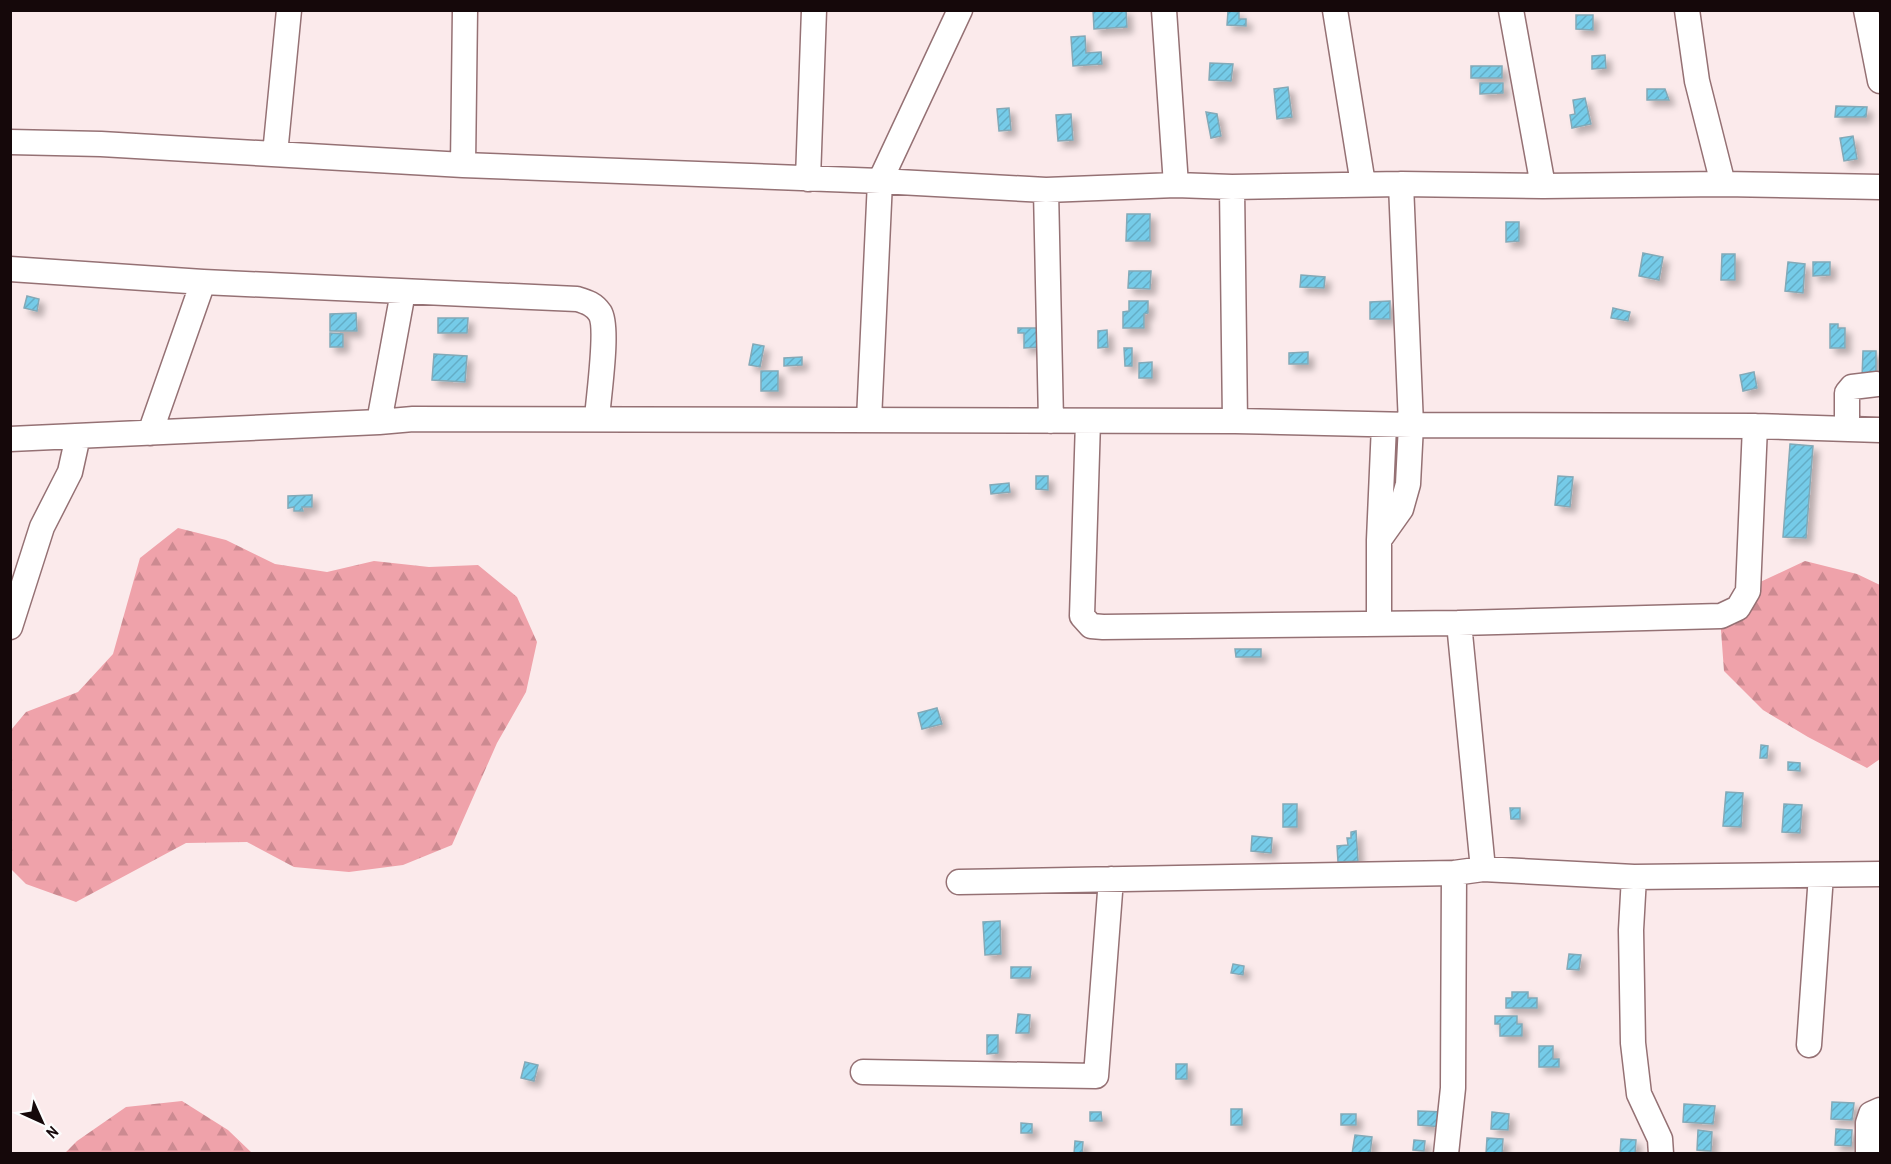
<svg xmlns="http://www.w3.org/2000/svg" width="1891" height="1164" font-family="'Archivo Narrow',sans-serif">
<style>
.forest{fill:url(#forest-firs)}
.building{fill:url(#building-hatch);stroke:#83a9b7;stroke-width:1.5;filter:url(#shadow)}
.lines{fill:none;stroke-linecap:round;stroke-linejoin:round}
.minor-casing{stroke:#957174;stroke-width:27}
.minor{stroke:#fff;stroke-width:24}
</style>
<defs>
<pattern id="forest-firs" width="22" height="20" patternUnits="userSpaceOnUse" patternTransform="scale(1.5)"><rect width="22" height="20" fill="#efa2aa"/><path d="M5 1l3.5 6h-7zM16 11l3.5 6h-7z" fill="#cc8a91"/></pattern>
<pattern id="building-hatch" width="6" height="6" patternUnits="userSpaceOnUse" patternTransform="scale(1.5)"><rect width="6" height="6" fill="#75cbe8"/><path d="M-1 1l2-2M0 6l6-6M5 7l2-2" fill="none" stroke="#64adc6"/></pattern>
<filter id="shadow"><feDropShadow dx="5.5" dy="5.5" stdDeviation="3" flood-color="#0004"/></filter>
</defs>
<rect width="100%" height="100%" fill="#fbeaeb"/>
<path class="forest" d="M 178,528 L 226,540 L 275,564 L 327,572 L 374,561 L 429,567 L 478,565 L 517,597 L 537,642 L 526,692 L 497,743 L 452,845 L 403,865 L 349,872 L 294,867 L 247,842 L 186,843 L 76,902 L 26,884 L 11,869 L 11,730 L 26,712 L 78,692 L 113,654 L 140,558 Z
M 1805,561 L 1857,574 L 1880,585 L 1880,759 L 1867,768 L 1808,737 L 1763,710 L 1724,671 L 1720,617 L 1758,583 Z
M 182,1101 L 228,1130 L 252,1153 L 65,1153 L 77,1141 L 126,1107 Z"/>
<path class="building" d="M 1093,10 L 1126,10 L 1127,27 L 1094,29 Z
M 1228,11 L 1239,12 L 1239,19 L 1246,19 L 1246,26 L 1227,25 Z
M 1576,15 L 1593,15 L 1593,30 L 1576,29 Z
M 1085,36 L 1086,53 L 1101,52 L 1102,64 L 1073,66 L 1071,37 Z
M 1605,55 L 1606,68 L 1592,69 L 1592,56 Z
M 1210,63 L 1233,64 L 1231,81 L 1209,80 Z
M 1471,66 L 1502,66 L 1502,78 L 1471,78 Z
M 1480,83 L 1503,83 L 1503,93 L 1480,94 Z
M 1288,87 L 1292,117 L 1277,119 L 1274,89 Z
M 1647,89 L 1665,89 L 1669,100 L 1647,100 Z
M 1585,98 L 1591,124 L 1572,128 L 1570,115 L 1575,114 L 1573,100 Z
M 1836,106 L 1867,107 L 1866,117 L 1835,117 Z
M 1009,108 L 1011,130 L 999,131 L 997,109 Z
M 1206,112 L 1217,114 L 1221,136 L 1211,138 Z
M 1071,114 L 1073,140 L 1058,141 L 1056,115 Z
M 1853,136 L 1857,159 L 1844,161 L 1840,138 Z
M 1127,214 L 1150,214 L 1150,241 L 1126,241 Z
M 1506,222 L 1519,222 L 1519,241 L 1506,242 Z
M 1643,253 L 1663,257 L 1659,280 L 1639,276 Z
M 1722,254 L 1735,254 L 1735,280 L 1721,280 Z
M 1788,262 L 1805,264 L 1803,293 L 1785,291 Z
M 1813,262 L 1830,262 L 1830,275 L 1813,276 Z
M 1129,271 L 1151,271 L 1150,289 L 1128,288 Z
M 1301,275 L 1325,277 L 1324,288 L 1300,287 Z
M 27,296 L 39,299 L 37,311 L 24,308 Z
M 1129,301 L 1148,301 L 1148,313 L 1144,314 L 1144,328 L 1123,328 L 1123,312 L 1129,311 Z
M 1390,301 L 1390,319 L 1370,319 L 1370,302 Z
M 1613,308 L 1630,312 L 1628,321 L 1611,318 Z
M 356,313 L 357,331 L 330,331 L 330,314 Z
M 438,318 L 468,318 L 467,333 L 438,333 Z
M 1830,324 L 1838,324 L 1838,328 L 1845,328 L 1845,348 L 1830,348 Z
M 1018,328 L 1041,328 L 1041,347 L 1024,348 L 1024,333 L 1018,333 Z
M 1107,330 L 1108,347 L 1098,348 L 1098,331 Z
M 330,333 L 343,334 L 343,347 L 330,347 Z
M 753,344 L 764,346 L 760,367 L 749,365 Z
M 1124,348 L 1132,348 L 1132,366 L 1125,366 Z
M 1863,351 L 1876,351 L 1876,378 L 1862,378 Z
M 1308,352 L 1308,364 L 1289,364 L 1289,353 Z
M 434,354 L 467,356 L 465,382 L 432,380 Z
M 802,357 L 802,365 L 784,366 L 784,358 Z
M 1152,362 L 1152,378 L 1139,378 L 1139,363 Z
M 761,371 L 778,371 L 778,391 L 761,391 Z
M 1754,372 L 1757,388 L 1743,391 L 1740,375 Z
M 1790,444 L 1813,446 L 1806,538 L 1783,537 Z
M 1036,476 L 1048,476 L 1048,490 L 1036,489 Z
M 1558,476 L 1573,477 L 1570,507 L 1555,505 Z
M 1009,483 L 1010,492 L 991,494 L 990,485 Z
M 312,495 L 312,507 L 302,507 L 303,511 L 294,511 L 294,507 L 288,508 L 288,496 Z
M 1235,649 L 1261,649 L 1261,657 L 1236,657 Z
M 937,708 L 942,724 L 922,729 L 918,713 Z
M 1761,745 L 1768,746 L 1767,758 L 1760,758 Z
M 1788,762 L 1800,763 L 1800,771 L 1788,770 Z
M 1726,792 L 1743,793 L 1741,827 L 1723,826 Z
M 1283,804 L 1297,804 L 1297,827 L 1283,827 Z
M 1784,804 L 1802,805 L 1800,833 L 1782,832 Z
M 1510,808 L 1520,808 L 1520,819 L 1511,819 Z
M 1356,831 L 1358,861 L 1338,862 L 1337,846 L 1348,845 L 1347,838 L 1351,838 L 1351,832 Z
M 1252,836 L 1272,838 L 1271,853 L 1251,851 Z
M 1000,921 L 1001,954 L 985,955 L 983,922 Z
M 1569,954 L 1581,955 L 1579,970 L 1567,969 Z
M 1233,964 L 1244,966 L 1243,975 L 1231,973 Z
M 1011,967 L 1031,967 L 1030,978 L 1011,978 Z
M 1512,992 L 1528,992 L 1528,998 L 1537,998 L 1537,1008 L 1506,1008 L 1506,998 L 1512,998 Z
M 1018,1014 L 1030,1015 L 1029,1033 L 1016,1033 Z
M 1495,1016 L 1517,1016 L 1517,1024 L 1522,1024 L 1522,1036 L 1500,1036 L 1500,1024 L 1495,1024 Z
M 987,1035 L 998,1035 L 998,1053 L 987,1054 Z
M 1539,1046 L 1553,1046 L 1553,1059 L 1559,1059 L 1559,1067 L 1539,1067 Z
M 525,1062 L 538,1065 L 534,1081 L 521,1078 Z
M 1176,1064 L 1187,1064 L 1187,1079 L 1176,1079 Z
M 1832,1102 L 1854,1103 L 1852,1120 L 1831,1119 Z
M 1684,1104 L 1715,1106 L 1713,1124 L 1683,1122 Z
M 1231,1109 L 1242,1109 L 1242,1125 L 1231,1125 Z
M 1418,1111 L 1444,1112 L 1443,1127 L 1418,1125 Z
M 1090,1112 L 1101,1112 L 1102,1121 L 1090,1121 Z
M 1492,1112 L 1509,1114 L 1508,1130 L 1491,1129 Z
M 1341,1114 L 1356,1114 L 1356,1125 L 1341,1125 Z
M 1021,1123 L 1032,1124 L 1032,1133 L 1021,1133 Z
M 1836,1129 L 1852,1130 L 1851,1146 L 1835,1145 Z
M 1698,1130 L 1712,1132 L 1711,1151 L 1697,1150 Z
M 1355,1135 L 1372,1137 L 1370,1154 L 1352,1154 Z
M 1487,1138 L 1503,1139 L 1502,1154 L 1486,1154 Z
M 1621,1139 L 1636,1140 L 1635,1154 L 1620,1154 Z
M 1414,1140 L 1425,1141 L 1424,1151 L 1413,1150 Z
M 1075,1141 L 1083,1142 L 1082,1154 L 1074,1154 Z"/>
<g class="lines">
<g class="minor-casing">
<path id="minor" d="M 1164,10 L 1176,185
M 1335,10 L 1363,184
M 1511,10 L 1543,186
M 1687,10 L 1697,81 L 1723,184
M 1866,10 L 1880,81
M 10,142 L 101,144 L 463,165 L 880,181 L 1046,190 L 1176,185 L 1232,187 L 1401,184 L 1543,186 L 1723,184 L 1880,187
M 275,154 L 289,10
M 463,165 L 465,10
M 808,179 L 814,10
M 1232,187 L 1235,421
M 1046,190 L 1051,421
M 10,269 L 203,282 L 577,299 C 587,302 594,304 600,313 C 609,328 598,399 597,419
M 869,420 L 880,181 L 960,10
M 1088,421 L 1082,616 L 1091,626 L 1103,627 L 1459,623 L 1721,616 L 1738,608 L 1748,591 L 1755,426
M 379,422 L 403,292
M 1847,428 L 1847,393 L 1852,387 L 1877,384
M 150,433 L 203,282
M 10,439 L 379,422 L 413,419 L 1235,421 L 1411,425 L 1755,426 L 1880,430
M 1379,540 L 1401,509 L 1408,484 L 1411,425 L 1401,184
M 1459,623 L 1483,869
M 1379,624 L 1379,540 L 1384,425
M 10,627 L 42,527 L 70,472 L 78,436
M 1634,877 L 1631,930 L 1633,1043 L 1639,1094 L 1660,1139 L 1661,1154
M 959,882 L 1454,873 L 1483,869 L 1634,877 L 1880,874
M 1809,1045 L 1821,875
M 863,1072 L 1096,1076 L 1111,879
M 1446,1154 L 1453,1088 L 1454,873
M 1868,1154 L 1868,1123 L 1871,1114 L 1880,1110"/>
</g>
<use href="#minor" class="minor"/>
</g>
<rect width="1891" height="1164" fill="none" stroke="#15080a" stroke-width="24"/>
<g transform="translate(42 1122) rotate(135)" stroke="#fcfcfc" stroke-width="4.5" paint-order="stroke">
<path d="M0-4.5L10 22L0 15L-10 22Z" fill="#15080a"/>
<text y="-9" font-size="16" font-weight="bold" text-anchor="middle" fill="#15080a">N</text>
</g>
</svg>
